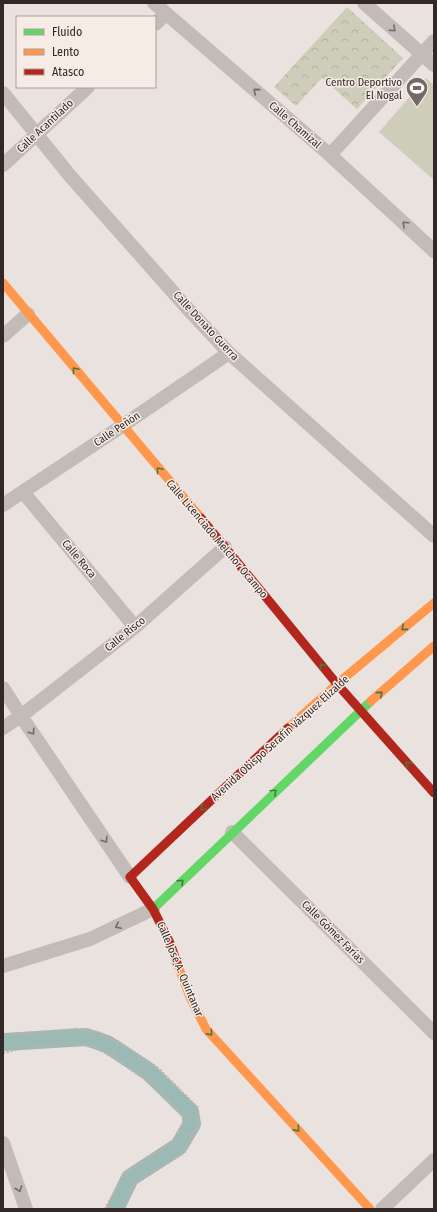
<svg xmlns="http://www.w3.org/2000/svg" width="437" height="1212" font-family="'Fira Sans Condensed',sans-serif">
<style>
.grass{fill:#cecdba}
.forest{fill:url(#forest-crowns)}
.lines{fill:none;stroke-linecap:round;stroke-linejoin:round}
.canal{stroke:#9cbab5;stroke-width:18}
.path{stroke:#bbb3b0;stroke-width:2.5;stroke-dasharray:2 2;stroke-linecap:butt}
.street{stroke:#c2bbb8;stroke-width:14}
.fast{stroke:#63d668;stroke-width:9}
.slow{stroke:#ff974d;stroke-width:9}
.jam{stroke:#b3261e;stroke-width:9}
.oneway{stroke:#736a68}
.oneway2{stroke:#497644}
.labels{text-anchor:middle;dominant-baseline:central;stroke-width:3;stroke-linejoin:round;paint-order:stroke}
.poi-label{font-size:11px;fill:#332827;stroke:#f7ece5;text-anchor:end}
.street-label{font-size:11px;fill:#332827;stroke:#f7ece5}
</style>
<defs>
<pattern id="forest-crowns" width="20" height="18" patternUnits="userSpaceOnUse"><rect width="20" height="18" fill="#cecdba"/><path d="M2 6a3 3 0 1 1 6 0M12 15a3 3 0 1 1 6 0" fill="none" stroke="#b1b0a0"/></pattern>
</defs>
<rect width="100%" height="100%" fill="#eae2df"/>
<path class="grass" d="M 426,78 L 434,85 L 434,180 L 379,132 Z"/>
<path class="forest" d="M 347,7 L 403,58 L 357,109 L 322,78 L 296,106 L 274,87 Z"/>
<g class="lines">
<path class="canal" d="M 5,1042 L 86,1037 L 107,1044 L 148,1071 L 190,1112 L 192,1124 L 179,1146 L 130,1178 L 115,1209"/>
<path class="path" d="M 3,1035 L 76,1029 L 98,1032 L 119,1042 L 159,1069 L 198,1108 L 198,1125 L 184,1153 L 135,1183 L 122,1209
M 3,1053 L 19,1049 L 75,1043 L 92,1046 L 111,1056 L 149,1082 L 185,1118 L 174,1141 L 125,1173 L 105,1209
M 111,1056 L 119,1042
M 179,1130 L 193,1136"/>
<path class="street" d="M 154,3 L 330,155 L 434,251
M 364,3 L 434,65
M 155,24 L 166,14
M 3,93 L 71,177 L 188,309 L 229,353 L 434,536
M 330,155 L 434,41
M 3,165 L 88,87
M 3,336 L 28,314
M 23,492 L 135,627
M 3,505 L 122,426 L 229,353
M 3,688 L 21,716 L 130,877
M 3,728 L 21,716 L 135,627 L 225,547
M 232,832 L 434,1033
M 3,966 L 90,939 L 153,909
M 3,1143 L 26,1209
M 382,1209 L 434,1160"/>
<path class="fast" d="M 153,909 L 371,701"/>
<path class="slow" d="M 3,283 L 201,518
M 371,701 L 434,646
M 288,728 L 337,684 L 434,603
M 177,963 L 190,997 L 206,1029 L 370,1209"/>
<path class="jam" d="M 201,518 L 337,684 L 434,793
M 177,963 L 170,943 L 153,909 L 130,877 L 288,728"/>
</g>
<defs><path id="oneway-chevron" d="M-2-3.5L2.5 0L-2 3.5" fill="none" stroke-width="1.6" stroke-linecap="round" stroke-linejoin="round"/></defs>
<g class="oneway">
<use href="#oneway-chevron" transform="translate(393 29) rotate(42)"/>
<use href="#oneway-chevron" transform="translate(256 91) rotate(-139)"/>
<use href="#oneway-chevron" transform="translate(405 224) rotate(-137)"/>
<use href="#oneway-chevron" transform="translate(32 732) rotate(56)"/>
<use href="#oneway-chevron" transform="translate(105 840) rotate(56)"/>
<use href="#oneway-chevron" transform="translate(118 926) rotate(154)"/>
<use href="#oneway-chevron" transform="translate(19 1189) rotate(71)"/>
</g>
<g class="oneway2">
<use href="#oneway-chevron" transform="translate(75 370) rotate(-130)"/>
<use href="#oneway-chevron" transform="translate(159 470) rotate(-130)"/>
<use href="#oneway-chevron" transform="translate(404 628) rotate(140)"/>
<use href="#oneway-chevron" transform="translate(322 666) rotate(-129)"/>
<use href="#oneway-chevron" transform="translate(380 694) rotate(-41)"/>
<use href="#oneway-chevron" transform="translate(408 764) rotate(-132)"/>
<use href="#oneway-chevron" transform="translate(274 792) rotate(-43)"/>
<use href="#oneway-chevron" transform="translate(203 808) rotate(137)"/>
<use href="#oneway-chevron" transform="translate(181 882) rotate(-44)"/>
<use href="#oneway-chevron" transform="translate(210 1033) rotate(49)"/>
<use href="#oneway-chevron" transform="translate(297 1129) rotate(48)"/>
</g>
<defs>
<g id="stadium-pin" transform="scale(1.15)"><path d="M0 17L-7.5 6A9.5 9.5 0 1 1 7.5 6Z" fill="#736967" stroke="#f7ece5"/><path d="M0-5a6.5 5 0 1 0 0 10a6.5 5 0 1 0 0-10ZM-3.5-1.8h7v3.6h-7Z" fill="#fff"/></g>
</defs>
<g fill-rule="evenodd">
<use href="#stadium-pin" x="417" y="88"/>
</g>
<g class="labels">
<g class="poi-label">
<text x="402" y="82">Centro Deportivo<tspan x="402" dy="13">El Nogal</tspan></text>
</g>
<g class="street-label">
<text transform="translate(295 125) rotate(41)">Calle Chamizal</text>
<text transform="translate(45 126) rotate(-43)">Calle Acantilado</text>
<text transform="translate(206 326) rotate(47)">Calle Donato Guerra</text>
<text transform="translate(117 429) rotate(-34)">Calle Peñón</text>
<text transform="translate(217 539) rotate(50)">Calle Licenciado Melchor Ocampo</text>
<text transform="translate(79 559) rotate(50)">Calle Roca</text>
<text transform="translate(125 634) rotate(-39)">Calle Risco</text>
<text transform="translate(280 738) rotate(-42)">Avenida Obispo Serafín Vázquez Elizalde</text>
<text transform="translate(333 932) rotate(45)">Calle Gómez Farías</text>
<text transform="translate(180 969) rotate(67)">Calle José A. Quintanar</text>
</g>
</g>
<rect width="437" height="1212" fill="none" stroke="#332827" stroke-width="8"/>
<rect x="16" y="16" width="140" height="72" fill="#f7ece5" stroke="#a99e99"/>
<rect x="24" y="29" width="20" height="6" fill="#63d668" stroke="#a99e99"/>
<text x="52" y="36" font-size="12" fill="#332827">Fluido</text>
<rect x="24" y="49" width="20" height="6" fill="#ff974d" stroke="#a99e99"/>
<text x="52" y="56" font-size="12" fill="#332827">Lento</text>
<rect x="24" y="69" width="20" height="6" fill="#b3261e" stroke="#a99e99"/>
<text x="52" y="76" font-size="12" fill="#332827">Atasco</text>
</svg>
